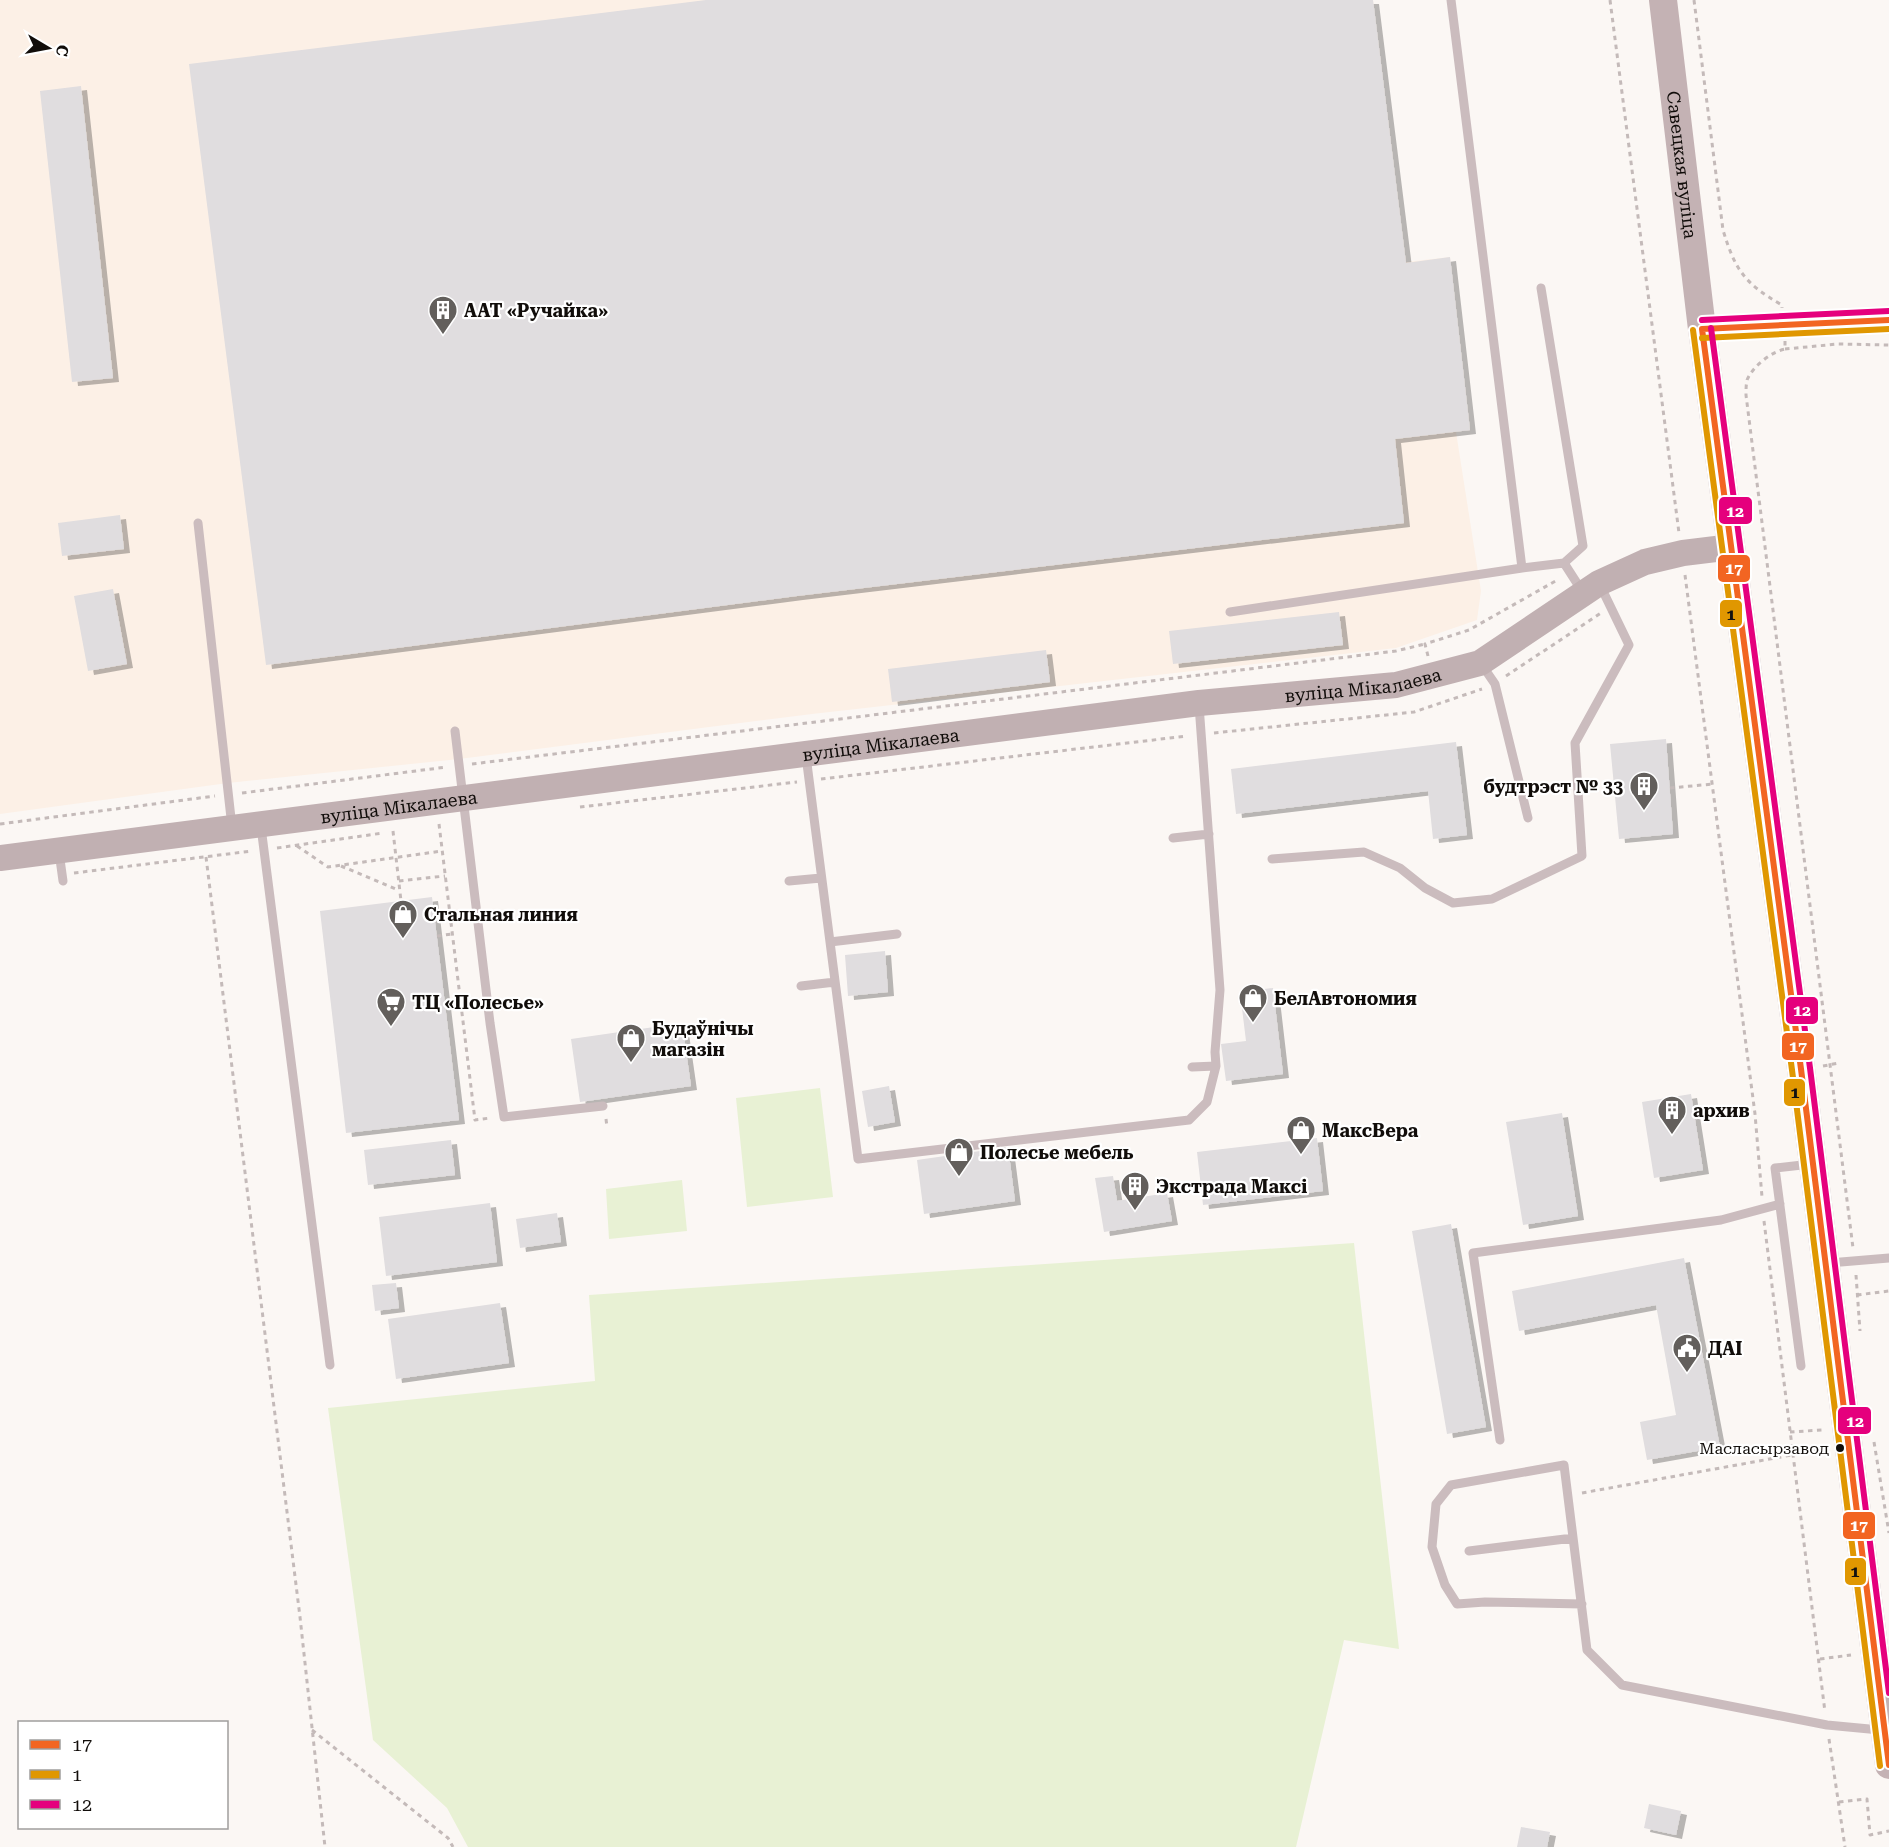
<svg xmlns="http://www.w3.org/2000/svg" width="1889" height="1847" font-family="'Roboto Serif',serif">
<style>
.built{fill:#fcf0e6}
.green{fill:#e8f1d4}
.building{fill:#e0dddf;filter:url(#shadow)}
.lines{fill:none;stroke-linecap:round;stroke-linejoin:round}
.path{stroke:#c4bab9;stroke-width:3;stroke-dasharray:4.5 4.5;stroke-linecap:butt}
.lane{stroke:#cbbcbe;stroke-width:9}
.street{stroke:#cbbcbe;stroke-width:18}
.secondary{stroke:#c1b0b2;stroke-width:26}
.primary{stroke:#c4b2b4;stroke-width:28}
.bus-1-casing{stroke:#fff;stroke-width:10}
.bus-2-casing{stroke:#fff;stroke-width:10}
.bus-3-casing{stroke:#fff;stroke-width:10}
.bus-1{stroke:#f26522;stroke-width:6}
.bus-2{stroke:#e09701;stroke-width:6}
.bus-3{stroke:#e5007d;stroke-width:6}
.bus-dot{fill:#110d0a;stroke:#fff;stroke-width:2}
.labels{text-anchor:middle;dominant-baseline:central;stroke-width:4.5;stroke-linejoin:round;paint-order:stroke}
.bus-label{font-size:16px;fill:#110d0a;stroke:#fff;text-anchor:end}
.street-label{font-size:18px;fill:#110d0a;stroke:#fff}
.poi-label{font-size:18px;font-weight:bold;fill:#110d0a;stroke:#fff;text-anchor:start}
.line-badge{stroke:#fff;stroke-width:2}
.badge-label{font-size:16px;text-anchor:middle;font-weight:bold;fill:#fff}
.pale-badge-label{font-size:16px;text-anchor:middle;font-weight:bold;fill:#111}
</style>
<defs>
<filter id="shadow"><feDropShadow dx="6" dy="4" stdDeviation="0" flood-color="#0004"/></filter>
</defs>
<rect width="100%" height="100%" fill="#fbf7f4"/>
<path class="built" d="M 0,0 L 1373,0 L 1406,262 L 1450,257 L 1470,430 L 1456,432 L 1481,591 L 1477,620 L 1396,648 L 812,714 L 459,759 L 228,783 L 0,814 Z"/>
<path class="green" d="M 820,1088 L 833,1197 L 747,1207 L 736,1098 Z
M 682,1180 L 687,1231 L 609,1239 L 606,1189 Z
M 1354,1243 L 1399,1649 L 1344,1640 L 1296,1847 L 468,1847 L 447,1808 L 373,1740 L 328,1408 L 595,1381 L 589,1295 Z"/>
<path class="building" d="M 706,0 L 1373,0 L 1406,263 L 1450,257 L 1470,430 L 1395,439 L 1404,523 L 797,596 L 266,665 L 189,64 Z
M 81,86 L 113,378 L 72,382 L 40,91 Z
M 120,515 L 124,549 L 62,556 L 58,523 Z
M 113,589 L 127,664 L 88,671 L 74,596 Z
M 1339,612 L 1343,645 L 1173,664 L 1169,631 Z
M 1046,650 L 1050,682 L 892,702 L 888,669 Z
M 1666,739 L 1673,834 L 1619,839 L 1610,744 Z
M 1456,742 L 1467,835 L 1433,839 L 1428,791 L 1236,814 L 1231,769 Z
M 432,897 L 459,1120 L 346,1133 L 320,911 Z
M 885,951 L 888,992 L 848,996 L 845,955 Z
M 1273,988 L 1283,1074 L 1226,1081 L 1221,1044 L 1246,1041 L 1240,992 Z
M 682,1023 L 691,1086 L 580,1102 L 571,1039 Z
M 889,1086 L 895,1122 L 868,1127 L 862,1091 Z
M 1691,1094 L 1703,1170 L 1654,1178 L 1642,1102 Z
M 1562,1113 L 1578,1216 L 1523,1225 L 1506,1122 Z
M 1317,1138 L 1323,1191 L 1203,1205 L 1197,1152 Z
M 451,1140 L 455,1175 L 368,1185 L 364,1150 Z
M 1008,1147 L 1015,1201 L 924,1214 L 917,1160 Z
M 1113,1176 L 1117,1201 L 1167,1193 L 1172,1221 L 1104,1232 L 1095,1178 Z
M 490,1203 L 497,1262 L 386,1276 L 379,1217 Z
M 557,1213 L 561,1242 L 520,1248 L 516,1219 Z
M 1451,1224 L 1486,1427 L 1447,1434 L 1412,1231 Z
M 1684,1258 L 1720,1447 L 1647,1460 L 1640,1422 L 1676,1415 L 1656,1305 L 1519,1331 L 1512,1291 Z
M 396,1283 L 399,1308 L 375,1311 L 372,1285 Z
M 500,1303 L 509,1363 L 396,1379 L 388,1319 Z
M 1649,1804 L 1681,1811 L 1676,1835 L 1644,1828 Z
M 1521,1827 L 1550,1832 L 1547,1847 L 1517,1847 Z"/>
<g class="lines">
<path class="path" d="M 1610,0 L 1679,533
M 1694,0 L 1723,230 C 1735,270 1745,284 1782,305 L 1782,308
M 1785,341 L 1785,349 C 1771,352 1753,366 1747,380 C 1746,385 1746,390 1746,395 L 1853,1248
M 1785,349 L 1838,344 L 1889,345
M 1685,575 L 1755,1114 L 1762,1197
M 1428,656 L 1425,644 L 1469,630 L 1559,579
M 1506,676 L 1601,613
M 1214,733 L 1414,712 L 1482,689
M 472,764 L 1396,651 L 1425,644
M 821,779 L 1187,736
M 1670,788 L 1713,784
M 242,793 L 447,767
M 580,807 L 797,782
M 0,824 L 215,796
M 439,824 L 475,1120 L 490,1118
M 393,831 L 401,901
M 297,846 L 328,867 L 442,851
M 277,848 L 383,833
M 206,857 L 300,1617 L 325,1847
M 341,866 L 398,890
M 74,873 L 252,851
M 399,881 L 445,876
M 437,936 L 452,934
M 1823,1066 L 1839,1063
M 606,1119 L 607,1127
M 1764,1221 L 1825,1712
M 1856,1275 L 1860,1331
M 1857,1295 L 1889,1291
M 1790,1432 L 1822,1430
M 1874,1442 L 1889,1533
M 1814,1451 L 1827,1449
M 1582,1493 L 1792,1455
M 1820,1659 L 1851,1655
M 312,1730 L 448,1838 L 453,1847
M 1829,1739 L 1845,1847
M 1839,1802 L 1867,1799 L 1870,1835 L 1889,1831"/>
<path class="lane" d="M 1451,0 L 1522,568 L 1564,563 L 1583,546 L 1541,288
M 198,523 L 232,827
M 1564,563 L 1582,591
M 1230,612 L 1522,568
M 1482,665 L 1495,684 L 1528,818
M 455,731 L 490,1023 L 504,1117 L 603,1106
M 806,756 L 858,1159 L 1189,1120 L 1207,1102 L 1216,1066 L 1215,1052 L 1220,990 L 1199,705
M 261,827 L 330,1365
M 1173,838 L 1209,834
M 59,852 L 63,881
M 1272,859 L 1364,852 L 1400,868 L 1425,888 L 1453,903 L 1492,899 L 1582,856 L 1575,743 L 1629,645 L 1600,585
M 789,881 L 821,878
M 830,942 L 897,934
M 801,986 L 835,982
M 1192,1067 L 1216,1066
M 1829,1263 L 1889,1258
M 1801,1366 L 1775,1168 L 1811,1164
M 1500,1440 L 1473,1253 L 1721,1220 L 1780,1204
M 1469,1551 L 1573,1538
M 1582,1604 L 1485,1602 L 1457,1604 L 1445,1585 L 1432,1547 L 1436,1504 L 1451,1485 L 1564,1465 L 1587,1650 L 1622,1685 L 1827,1725 L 1880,1730"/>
<path class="street" d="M 1702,329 L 1889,320"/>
<path class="secondary" id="s1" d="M 0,858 L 1199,703 L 1396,685 L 1480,663 L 1599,583 L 1645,562 L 1683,553 L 1732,547"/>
<path class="primary" id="s2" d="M 1663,0 L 1702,329 L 1801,1069 L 1889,1765"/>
<g class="bus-1-casing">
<path id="bus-1" d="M 1702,329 L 1801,1069 L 1889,1765
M 1702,329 L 1889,320"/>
</g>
<g class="bus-2-casing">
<path id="bus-2" d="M 1693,330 L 1792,1070 L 1880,1766
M 1702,338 L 1889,329"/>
</g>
<g class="bus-3-casing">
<path id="bus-3" d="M 1702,320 L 1889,311
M 1711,328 L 1810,1068 L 1889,1693"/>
</g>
<use href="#bus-1" class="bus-1"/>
<use href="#bus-2" class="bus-2"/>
<use href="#bus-3" class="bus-3"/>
</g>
<defs>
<g id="building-pin" transform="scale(1.5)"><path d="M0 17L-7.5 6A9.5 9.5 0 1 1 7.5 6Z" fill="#635f5c" stroke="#fff"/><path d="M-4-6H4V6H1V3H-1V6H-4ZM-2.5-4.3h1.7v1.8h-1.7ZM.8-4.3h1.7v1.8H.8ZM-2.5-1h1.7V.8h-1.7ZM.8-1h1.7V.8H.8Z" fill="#fff"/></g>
<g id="shop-pin" transform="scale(1.5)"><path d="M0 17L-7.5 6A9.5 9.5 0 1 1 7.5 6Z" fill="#635f5c" stroke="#fff"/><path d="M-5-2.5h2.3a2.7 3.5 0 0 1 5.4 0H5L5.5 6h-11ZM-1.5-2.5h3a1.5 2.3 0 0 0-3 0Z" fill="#fff"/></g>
<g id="supermarket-pin" transform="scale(1.5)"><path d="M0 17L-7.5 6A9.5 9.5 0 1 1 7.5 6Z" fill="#635f5c" stroke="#fff"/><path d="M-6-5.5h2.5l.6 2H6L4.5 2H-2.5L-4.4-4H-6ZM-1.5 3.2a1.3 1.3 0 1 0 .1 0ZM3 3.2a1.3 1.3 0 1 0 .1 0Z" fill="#fff"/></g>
<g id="civic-pin" transform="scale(1.5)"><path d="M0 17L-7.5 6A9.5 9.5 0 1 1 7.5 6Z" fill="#635f5c" stroke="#fff"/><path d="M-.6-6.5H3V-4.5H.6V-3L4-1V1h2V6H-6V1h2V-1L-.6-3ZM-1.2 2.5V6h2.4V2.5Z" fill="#fff"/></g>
</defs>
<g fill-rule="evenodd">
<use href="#building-pin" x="443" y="310"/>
<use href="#building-pin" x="1644" y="786"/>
<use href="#shop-pin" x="403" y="914"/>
<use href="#shop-pin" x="1253" y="998"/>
<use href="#supermarket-pin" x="391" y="1002"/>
<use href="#shop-pin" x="631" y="1038"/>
<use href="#building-pin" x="1672" y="1110"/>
<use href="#shop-pin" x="1301" y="1130"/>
<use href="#shop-pin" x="959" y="1152"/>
<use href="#building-pin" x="1135" y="1186"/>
<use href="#civic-pin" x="1687" y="1348"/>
</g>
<circle class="bus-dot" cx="1840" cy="1448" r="5"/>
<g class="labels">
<g class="bus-label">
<text x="1829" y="1448">Масласырзавод</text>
</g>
<g class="street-label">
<text stroke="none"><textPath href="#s2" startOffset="166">Савецкая вуліца</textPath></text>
<text stroke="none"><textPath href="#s1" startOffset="1374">вуліца Мікалаева</textPath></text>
<text stroke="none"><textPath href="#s1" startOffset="888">вуліца Мікалаева</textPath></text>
<text stroke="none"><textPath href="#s1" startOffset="402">вуліца Мікалаева</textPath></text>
</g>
<g class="poi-label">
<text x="464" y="310">ААТ «Ручайка»</text>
<text x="1623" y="786" text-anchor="end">будтрэст № 33</text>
<text x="424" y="914">Стальная линия</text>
<text x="1274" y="998">БелАвтономия</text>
<text x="412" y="1002">ТЦ «Полесье»</text>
<text x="652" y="1028">Будаўнічы<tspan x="652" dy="21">магазін</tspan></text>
<text x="1693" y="1110">архив</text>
<text x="1322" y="1130">МаксBepa</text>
<text x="980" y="1152">Полесье мебель</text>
<text x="1156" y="1186">Экстрада Максі</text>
<text x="1708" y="1348">ДАІ</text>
</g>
</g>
<g class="line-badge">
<rect x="1718" y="496" width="35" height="29" rx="6" fill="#e5007d"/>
<rect x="1717" y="554" width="34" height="29" rx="6" fill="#f26522"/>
<rect x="1719" y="599" width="24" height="29" rx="6" fill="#e09701"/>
<rect x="1785" y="996" width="34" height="29" rx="6" fill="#e5007d"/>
<rect x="1781" y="1032" width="34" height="29" rx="6" fill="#f26522"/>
<rect x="1783" y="1078" width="23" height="29" rx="6" fill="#e09701"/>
<rect x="1837" y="1406" width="35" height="29" rx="6" fill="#e5007d"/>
<rect x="1842" y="1511" width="34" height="29" rx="6" fill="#f26522"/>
<rect x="1844" y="1557" width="23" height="29" rx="6" fill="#e09701"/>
</g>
<g class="badge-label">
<text x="1735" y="517">12</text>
<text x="1734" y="574">17</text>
<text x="1802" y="1016">12</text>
<text x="1798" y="1052">17</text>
<text x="1855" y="1427">12</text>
<text x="1859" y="1531">17</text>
</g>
<g class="pale-badge-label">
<text x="1731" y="620">1</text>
<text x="1795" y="1098">1</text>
<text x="1855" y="1577">1</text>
</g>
<rect x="18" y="1721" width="210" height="108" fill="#ffffff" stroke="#a09e9d" stroke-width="1.5"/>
<rect x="30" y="1740" width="30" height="9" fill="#f26522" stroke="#a09e9d" stroke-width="1.5"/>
<text x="72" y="1751" font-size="18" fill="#110d0a">17</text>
<rect x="30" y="1770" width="30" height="9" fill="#e09701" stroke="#a09e9d" stroke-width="1.5"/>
<text x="72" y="1781" font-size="18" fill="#110d0a">1</text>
<rect x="30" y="1800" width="30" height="9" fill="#e5007d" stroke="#a09e9d" stroke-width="1.5"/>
<text x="72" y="1811" font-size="18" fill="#110d0a">12</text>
<g transform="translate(48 48) rotate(100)" stroke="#ffffff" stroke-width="4.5" paint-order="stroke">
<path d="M0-4.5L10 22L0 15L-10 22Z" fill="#110d0a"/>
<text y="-9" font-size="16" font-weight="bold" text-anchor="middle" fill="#110d0a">С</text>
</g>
</svg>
